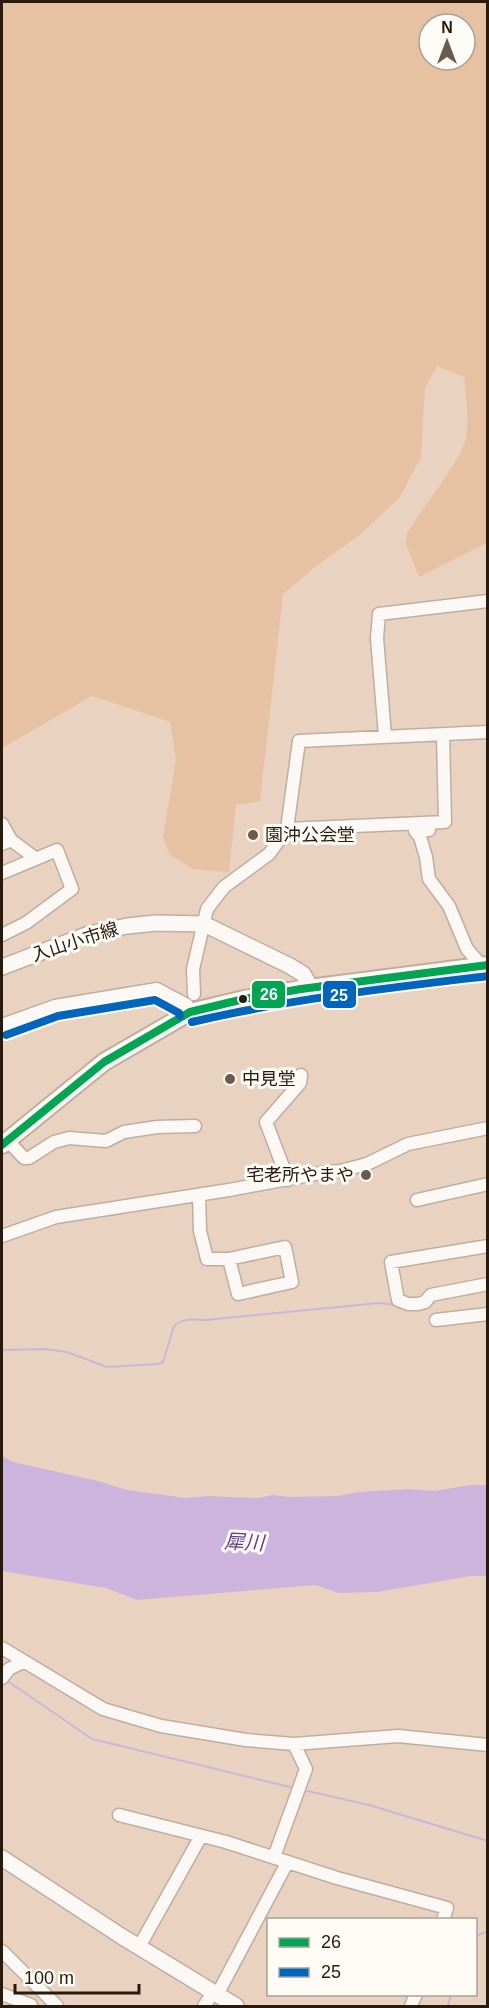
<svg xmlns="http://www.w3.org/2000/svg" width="489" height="2008" font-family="Arial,'Noto Sans JP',sans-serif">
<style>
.green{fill:#e6c2a2;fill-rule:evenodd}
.water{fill:#cdb4dc}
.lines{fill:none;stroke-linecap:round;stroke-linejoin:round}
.stream{stroke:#cdb4dc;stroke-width:2}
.minor-casing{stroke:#bfae9f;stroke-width:15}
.major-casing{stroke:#bfae9f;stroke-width:18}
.highway-casing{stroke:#bfae9f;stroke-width:20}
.minor{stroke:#fcf8f6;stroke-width:12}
.major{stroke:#fcf8f6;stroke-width:15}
.highway{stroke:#fcf8f6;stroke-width:16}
.bus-1-casing{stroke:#fffbf7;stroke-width:12}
.bus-2-casing{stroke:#fffbf7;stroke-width:12}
.bus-1{stroke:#00a651;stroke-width:8}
.bus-2{stroke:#0065bd;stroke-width:8}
.poi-dot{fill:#6c5b4c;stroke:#fffbf7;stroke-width:2}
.bus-dot{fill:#281a0d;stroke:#fffbf7;stroke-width:2}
.labels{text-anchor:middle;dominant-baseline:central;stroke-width:6;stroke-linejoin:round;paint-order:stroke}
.poi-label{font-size:18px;fill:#281a0d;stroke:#fffbf7;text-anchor:start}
.street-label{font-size:18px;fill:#281a0d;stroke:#fffbf7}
.water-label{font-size:20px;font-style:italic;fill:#643f8e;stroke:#fffbf7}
.line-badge{stroke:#fffbf7;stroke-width:2}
.badge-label{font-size:16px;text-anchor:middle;font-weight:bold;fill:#fff}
</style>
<rect width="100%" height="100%" fill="#e9d3c0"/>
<path class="green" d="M 2,2 L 487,2 L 487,543 L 419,577 L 406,544 L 407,533 C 421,510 461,461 466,438 C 469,418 466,397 464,377 L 437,366 L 425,388 L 421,457 L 400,497 L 361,534 L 315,567 L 283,594 L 260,801 L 236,805 L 229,872 L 193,869 L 169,854 L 163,836 L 176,760 L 170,722 L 92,696 L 2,748 ZM 429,24 L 465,24 L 465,60 L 429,60 Z"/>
<path class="water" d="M 2,1456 L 13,1462 L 98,1481 L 127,1490 L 186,1498 L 207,1496 L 259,1498 L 272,1495 L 291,1497 L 338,1496 L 358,1492 L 409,1489 L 435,1491 L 470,1485 L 487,1485 L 487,1576 L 471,1576 L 377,1592 L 339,1593 L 315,1585 L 137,1600 L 106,1588 L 2,1571 Z"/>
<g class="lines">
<path class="stream" d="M 411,1310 L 421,1310 L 425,1307
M 2,1350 L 45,1349 L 67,1352 L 107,1367 L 158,1364 L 163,1362 L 174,1326 C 183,1318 194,1319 205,1320 L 379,1303 L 397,1305
M 6,1680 L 92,1739 L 294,1788
M 303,1790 L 369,1805 L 488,1841
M 476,1936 L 488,1931
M 448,2006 L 451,1994"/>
<g class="minor-casing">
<path id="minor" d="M 385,736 L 377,638 L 379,614 L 488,601
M 2,824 L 11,840
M 287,829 L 445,822 L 443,735
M 429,830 L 415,831 L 420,837 L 426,857 L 429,879 L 449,906 L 467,949 L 481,965
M 2,844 L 11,840 L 35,858
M 2,873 L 57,850 L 72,889 L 26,923 L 2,935
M 194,994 L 193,969 L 207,909 L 224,887 L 269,854 L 287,829 L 299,741 L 488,732
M 2,1025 L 55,1006 L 157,989 L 187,1005 L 190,1012
M 7,1140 L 24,1158 L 29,1158 L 54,1142 L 69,1138 L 106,1141 L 124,1132 L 157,1127 L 195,1126
M 288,1180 L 266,1122 L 300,1083 L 301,1075
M 199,1195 L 200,1231 L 207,1259 L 229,1259 L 285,1247 L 292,1282 L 238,1294 L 229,1259
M 417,1200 L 488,1184
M 2,1236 L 56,1217 L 229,1190 L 326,1172 L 340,1171 L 367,1164 L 408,1144 L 488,1128
M 488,1246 L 391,1262 L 398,1300 L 408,1304 L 418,1304 L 425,1302 L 431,1295 L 488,1284
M 436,1320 L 488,1314
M 2,1648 L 103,1709 L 161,1726 L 246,1740 L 294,1744 L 398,1736 L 488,1745
M 2,1678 L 9,1669 L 23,1662
M 119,1815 L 226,1842 L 337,1878 L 447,1908 L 443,1920
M 274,1857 L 306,1769 L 294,1744
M 139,1947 L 201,1836
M 2,1951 L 57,2006
M 2,1994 L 31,2005
M 217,1995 L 287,1863
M 204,2006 L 213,1993
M 411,2006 L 416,1994"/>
</g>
<g class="major-casing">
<path id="major" d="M 2,967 L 89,934 L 127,926 L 156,923 L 204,924 L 290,966 L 303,974 L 311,988
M 2,1858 L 121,1936 L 236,2006"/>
</g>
<g class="highway-casing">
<path id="highway" d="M 2,1145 L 104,1062 L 190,1012 L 244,999 L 301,989 L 488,965"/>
</g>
<use href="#minor" class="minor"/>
<use href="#major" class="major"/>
<use href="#highway" class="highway"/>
<g class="bus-1-casing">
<path id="bus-1" d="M 2,1145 L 104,1062 L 190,1012 L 244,999 L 301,989 L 488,965"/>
</g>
<g class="bus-2-casing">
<path id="bus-2" d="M 192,1022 C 290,999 388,988 488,976
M 6,1035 L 58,1016 L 155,1000 L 179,1013 L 180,1016"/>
</g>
<use href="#bus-1" class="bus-1"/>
<use href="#bus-2" class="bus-2"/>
</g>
<g class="poi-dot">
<circle cx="253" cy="835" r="6"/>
<circle cx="230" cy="1079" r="6"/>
<circle cx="366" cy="1175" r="6"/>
</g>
<circle class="bus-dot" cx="243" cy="999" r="5"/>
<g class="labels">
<g class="poi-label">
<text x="265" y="835">園沖公会堂</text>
<text x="242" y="1079">中見堂</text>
<text x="354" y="1175" text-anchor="end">宅老所やまや</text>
</g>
<g class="street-label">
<text transform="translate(75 942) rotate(-18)">入山小市線</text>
</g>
<g class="water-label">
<text transform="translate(244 1542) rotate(3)">犀川</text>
</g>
</g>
<g class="line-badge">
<rect x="251" y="980" width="35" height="29" rx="6" fill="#00a651"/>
<rect x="322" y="980" width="35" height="29" rx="6" fill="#0065bd"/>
</g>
<g class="badge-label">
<text x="269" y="1000">26</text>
<text x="339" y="1001">25</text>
</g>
<rect width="489" height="2008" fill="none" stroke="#281a0d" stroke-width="6"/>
<rect x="267" y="1918" width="210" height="78" fill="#fffbf7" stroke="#a9a199" stroke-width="1.5"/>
<rect x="279" y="1938" width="30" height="9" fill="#00a651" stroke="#a9a199" stroke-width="1.5"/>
<text x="321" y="1948" font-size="18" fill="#281a0d">26</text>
<rect x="279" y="1968" width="30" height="9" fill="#0065bd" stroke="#a9a199" stroke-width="1.5"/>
<text x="321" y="1978" font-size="18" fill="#281a0d">25</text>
<g transform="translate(447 42)"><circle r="28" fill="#fffbf7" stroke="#a9a199" stroke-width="1.5"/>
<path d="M0-4.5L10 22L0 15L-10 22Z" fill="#6c5b4c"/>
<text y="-9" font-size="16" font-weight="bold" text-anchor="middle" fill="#281a0d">N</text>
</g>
<path d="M15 1984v9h124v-9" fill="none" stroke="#281a0d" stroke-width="3"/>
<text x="24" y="1984" font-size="18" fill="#281a0d" stroke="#fffbf7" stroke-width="4.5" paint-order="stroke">100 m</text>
</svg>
